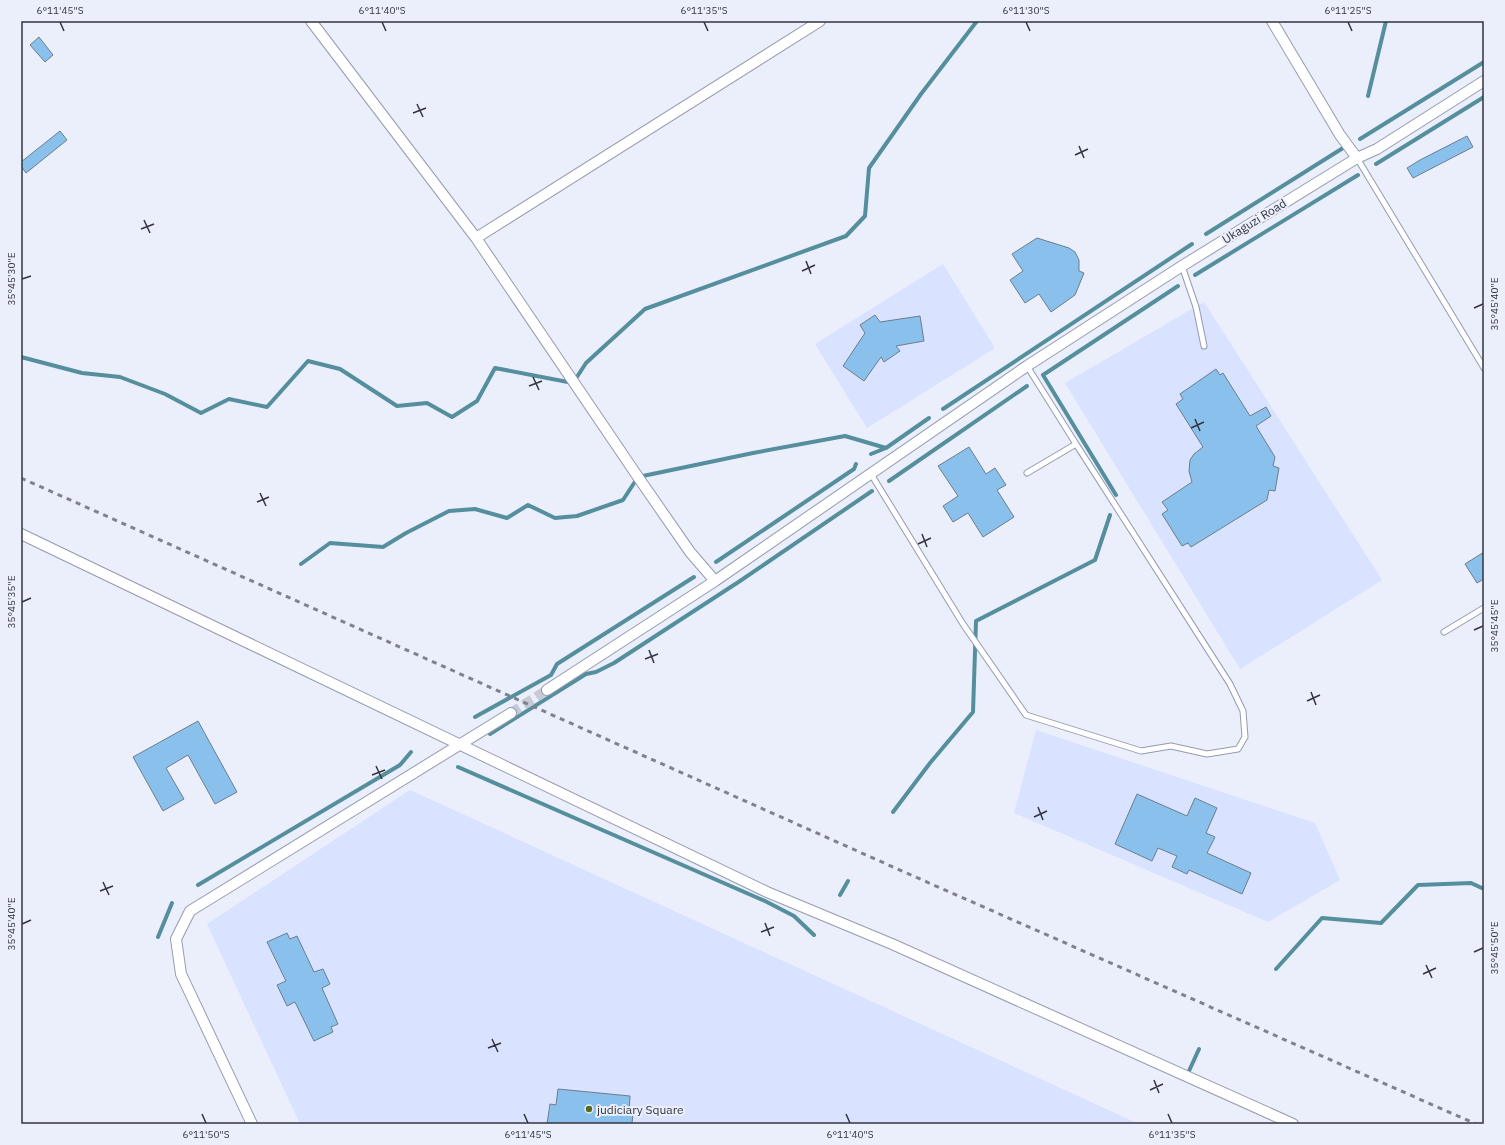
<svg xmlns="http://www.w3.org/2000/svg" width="1505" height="1145" font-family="'IBM Plex Sans',sans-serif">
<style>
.built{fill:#d9e2fe}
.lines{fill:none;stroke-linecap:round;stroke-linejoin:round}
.stream{stroke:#558f9e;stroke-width:4}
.building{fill:#8ac1ec;stroke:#6c7d8b}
.street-tunnel{stroke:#c6cad6;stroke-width:10;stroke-dasharray:10 5;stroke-linecap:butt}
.lane-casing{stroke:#959baf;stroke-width:7}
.street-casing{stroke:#959baf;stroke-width:12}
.lane{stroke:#fff;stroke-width:5}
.street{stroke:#fff;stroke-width:10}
.rail{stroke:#7f828c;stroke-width:3;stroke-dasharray:5 5;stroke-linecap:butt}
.ticks{fill:none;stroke:#33353e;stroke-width:1.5}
.poi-dot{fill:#546d1f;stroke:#ebeffc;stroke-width:1.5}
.labels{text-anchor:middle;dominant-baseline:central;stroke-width:4;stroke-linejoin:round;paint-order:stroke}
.street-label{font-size:12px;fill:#33353e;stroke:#ebeffc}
.poi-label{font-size:12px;fill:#33353e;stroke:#ebeffc;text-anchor:start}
.neatline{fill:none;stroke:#33353e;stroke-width:1.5}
.ticks-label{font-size:10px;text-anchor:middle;fill:#33353e}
</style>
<rect width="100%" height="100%" fill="#ebeffc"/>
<path class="built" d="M 943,264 L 995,348 L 867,428 L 815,344 Z
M 1204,302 L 1382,580 L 1240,669 L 1065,383 Z
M 1036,730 L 1315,823 L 1340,880 L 1268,922 L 1014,813 Z
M 410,790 L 1139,1124 L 300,1124 L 207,924 Z"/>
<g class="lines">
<path class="stream" d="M 1368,96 L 1386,21
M 1360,139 L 1484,62
M 1376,164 L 1484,97
M 1206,234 L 1343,148
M 1195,275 L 1358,175
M 21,357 L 82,373 L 120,377 L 165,394 L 201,413 L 229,399 L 267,407 L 308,361 L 340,369 L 397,406 L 427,403 L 452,417 L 477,401 L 495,368 L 573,383 L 586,363 L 645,309 L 846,236 L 865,216 L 869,168 L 921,94 L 977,21
M 943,409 L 1192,244
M 871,454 L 886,448 L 929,418
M 889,481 L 1027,386
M 1116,495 L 1043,375 L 1178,286
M 716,562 L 854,469 L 856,464
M 301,564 L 330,543 L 383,547 L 406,533 L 449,511 L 475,509 L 507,518 L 528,505 L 555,518 L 577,516 L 623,500 L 638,477 L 753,453 L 845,436 L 886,448
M 475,717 L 551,675 L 557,664 L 694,577
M 490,734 L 586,674 L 596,672 L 614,663 L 740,581 L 872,491
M 458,767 L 765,901 L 794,916 L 814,935
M 893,812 L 930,763 L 973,712 L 976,621 L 1095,560 L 1110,515
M 198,885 L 400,765 L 411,752
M 840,895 L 848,881
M 158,937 L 172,903
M 1276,969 L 1322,918 L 1381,923 L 1418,885 L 1471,883 L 1484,889
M 1189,1071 L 1199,1049"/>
</g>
<path class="building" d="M 39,37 L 53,55 L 45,62 L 30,45 Z
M 60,131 L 67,140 L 26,173 L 21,166 L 21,162 Z
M 1467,136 L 1473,147 L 1413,178 L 1407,168 L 1420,160 Z
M 1037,238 L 1069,248 L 1075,252 L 1079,260 L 1079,271 L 1084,273 L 1075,295 L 1051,312 L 1039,294 L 1025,303 L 1010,280 L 1023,271 L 1012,254 Z
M 875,315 L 880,322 L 920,316 L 924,341 L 896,346 L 900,351 L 884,362 L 881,357 L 864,381 L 843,366 L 865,333 L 860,325 Z
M 1216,369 L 1220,375 L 1223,373 L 1250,416 L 1266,407 L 1271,416 L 1256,426 L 1275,457 L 1273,466 L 1279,468 L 1275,491 L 1269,490 L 1267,500 L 1191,547 L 1188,543 L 1182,546 L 1162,514 L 1168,510 L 1162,502 L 1192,482 L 1189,471 L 1190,460 L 1194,454 L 1203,447 L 1176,404 L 1183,399 L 1180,394 Z
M 969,447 L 986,474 L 995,468 L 1006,485 L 997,490 L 1014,517 L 983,537 L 968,513 L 953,522 L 943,506 L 958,496 L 938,466 Z
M 1484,552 L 1484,579 L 1477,583 L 1465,564 Z
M 198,721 L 237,792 L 215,804 L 188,755 L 166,768 L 184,799 L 163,811 L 133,757 Z
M 1137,794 L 1187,816 L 1195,798 L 1217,808 L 1206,833 L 1215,837 L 1207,853 L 1251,873 L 1242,894 L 1189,870 L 1187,874 L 1172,867 L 1177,856 L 1158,848 L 1152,861 L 1115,844 Z
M 287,933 L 290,939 L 297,936 L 314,972 L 323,969 L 330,984 L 322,988 L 338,1024 L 331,1027 L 333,1032 L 314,1041 L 295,1002 L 287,1006 L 277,985 L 286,981 L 267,942 Z
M 558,1089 L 630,1096 L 629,1113 L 633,1113 L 632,1124 L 547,1124 L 550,1104 L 556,1105 Z"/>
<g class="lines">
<path class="street-tunnel" d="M 511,713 L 547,690"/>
<g class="lane-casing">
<path id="lane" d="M 1357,158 L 1484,368
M 1182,266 L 1196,307 L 1204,346
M 1027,473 L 1076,444 L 1027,366
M 871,474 L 963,624 L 1026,715 L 1141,751 L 1171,746 L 1207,754 L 1238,749 L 1245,737 L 1243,711 L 1230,684 L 1076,444
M 1444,632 L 1484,608"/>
</g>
<g class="street-casing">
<path id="street" d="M 311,21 L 476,238 L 638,477 L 690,552 L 715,581
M 1272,21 L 1340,135 L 1357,158
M 476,238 L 820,21
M 21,534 L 767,892 L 892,944 L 1293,1124
M 547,690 L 715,581 L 1027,366 L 1182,266 L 1357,158 L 1377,149 L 1484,81
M 252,1124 L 181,974 L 176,939 L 190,911 L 511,713"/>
</g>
<use href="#lane" class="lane"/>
<use href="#street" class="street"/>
<path class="rail" d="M 21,478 L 911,875 L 1476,1124"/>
</g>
<path class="ticks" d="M 60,22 L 64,31M 382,22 L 386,31M 704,22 L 708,31M 1026,22 L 1030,31M 1348,22 L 1352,31M 417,104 L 423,117M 413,113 L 426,108M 1079,146 L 1084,158M 1075,155 L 1088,149M 144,220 L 150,233M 141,229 L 154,224M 806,261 L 811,274M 802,271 L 815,265M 22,279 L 31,276M 1474,308 L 1483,304M 533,377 L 539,390M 529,386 L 542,381M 1195,419 L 1200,431M 1191,428 L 1204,422M 260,493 L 266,506M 257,502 L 269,497M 922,534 L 927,547M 918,544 L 931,538M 22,602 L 31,598M 1474,630 L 1483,626M 649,650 L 654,663M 645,659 L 658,654M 1311,692 L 1316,705M 1307,701 L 1320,695M 376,766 L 382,779M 372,775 L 385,770M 1038,807 L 1043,820M 1034,817 L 1047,811M 103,882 L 109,895M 100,891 L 113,886M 765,923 L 770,936M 22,924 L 31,920M 761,932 L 774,927M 1474,952 L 1483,948M 1426,965 L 1432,978M 1423,974 L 1436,968M 492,1039 L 498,1052M 488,1048 L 501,1043M 1154,1080 L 1159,1093M 1150,1090 L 1163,1084M 202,1114 L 206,1123M 524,1114 L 528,1123M 846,1114 L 850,1123M 1168,1114 L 1172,1123"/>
<circle class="poi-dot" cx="589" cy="1109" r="4"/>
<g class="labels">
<g class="street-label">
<text transform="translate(1254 221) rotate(-32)">Ukaguzi Road</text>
</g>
<g class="poi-label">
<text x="597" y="1109">judiciary Square</text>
</g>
</g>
<rect width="1505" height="1145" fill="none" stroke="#ebeffc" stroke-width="44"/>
<rect x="22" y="22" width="1461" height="1101" class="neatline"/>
<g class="ticks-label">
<text x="60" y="14">6°11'45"S</text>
<text x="382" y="14">6°11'40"S</text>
<text x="704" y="14">6°11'35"S</text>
<text x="1026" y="14">6°11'30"S</text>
<text x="1348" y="14">6°11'25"S</text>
<text transform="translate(11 279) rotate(-90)" y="4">35°45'30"E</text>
<text transform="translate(1494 304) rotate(-90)" y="4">35°45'40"E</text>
<text transform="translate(11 602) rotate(-90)" y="4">35°45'35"E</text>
<text transform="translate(1494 626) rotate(-90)" y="4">35°45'45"E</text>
<text transform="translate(11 924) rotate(-90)" y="4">35°45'40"E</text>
<text transform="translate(1494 948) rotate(-90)" y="4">35°45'50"E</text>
<text x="206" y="1138">6°11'50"S</text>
<text x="528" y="1138">6°11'45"S</text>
<text x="850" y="1138">6°11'40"S</text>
<text x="1172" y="1138">6°11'35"S</text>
</g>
</svg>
